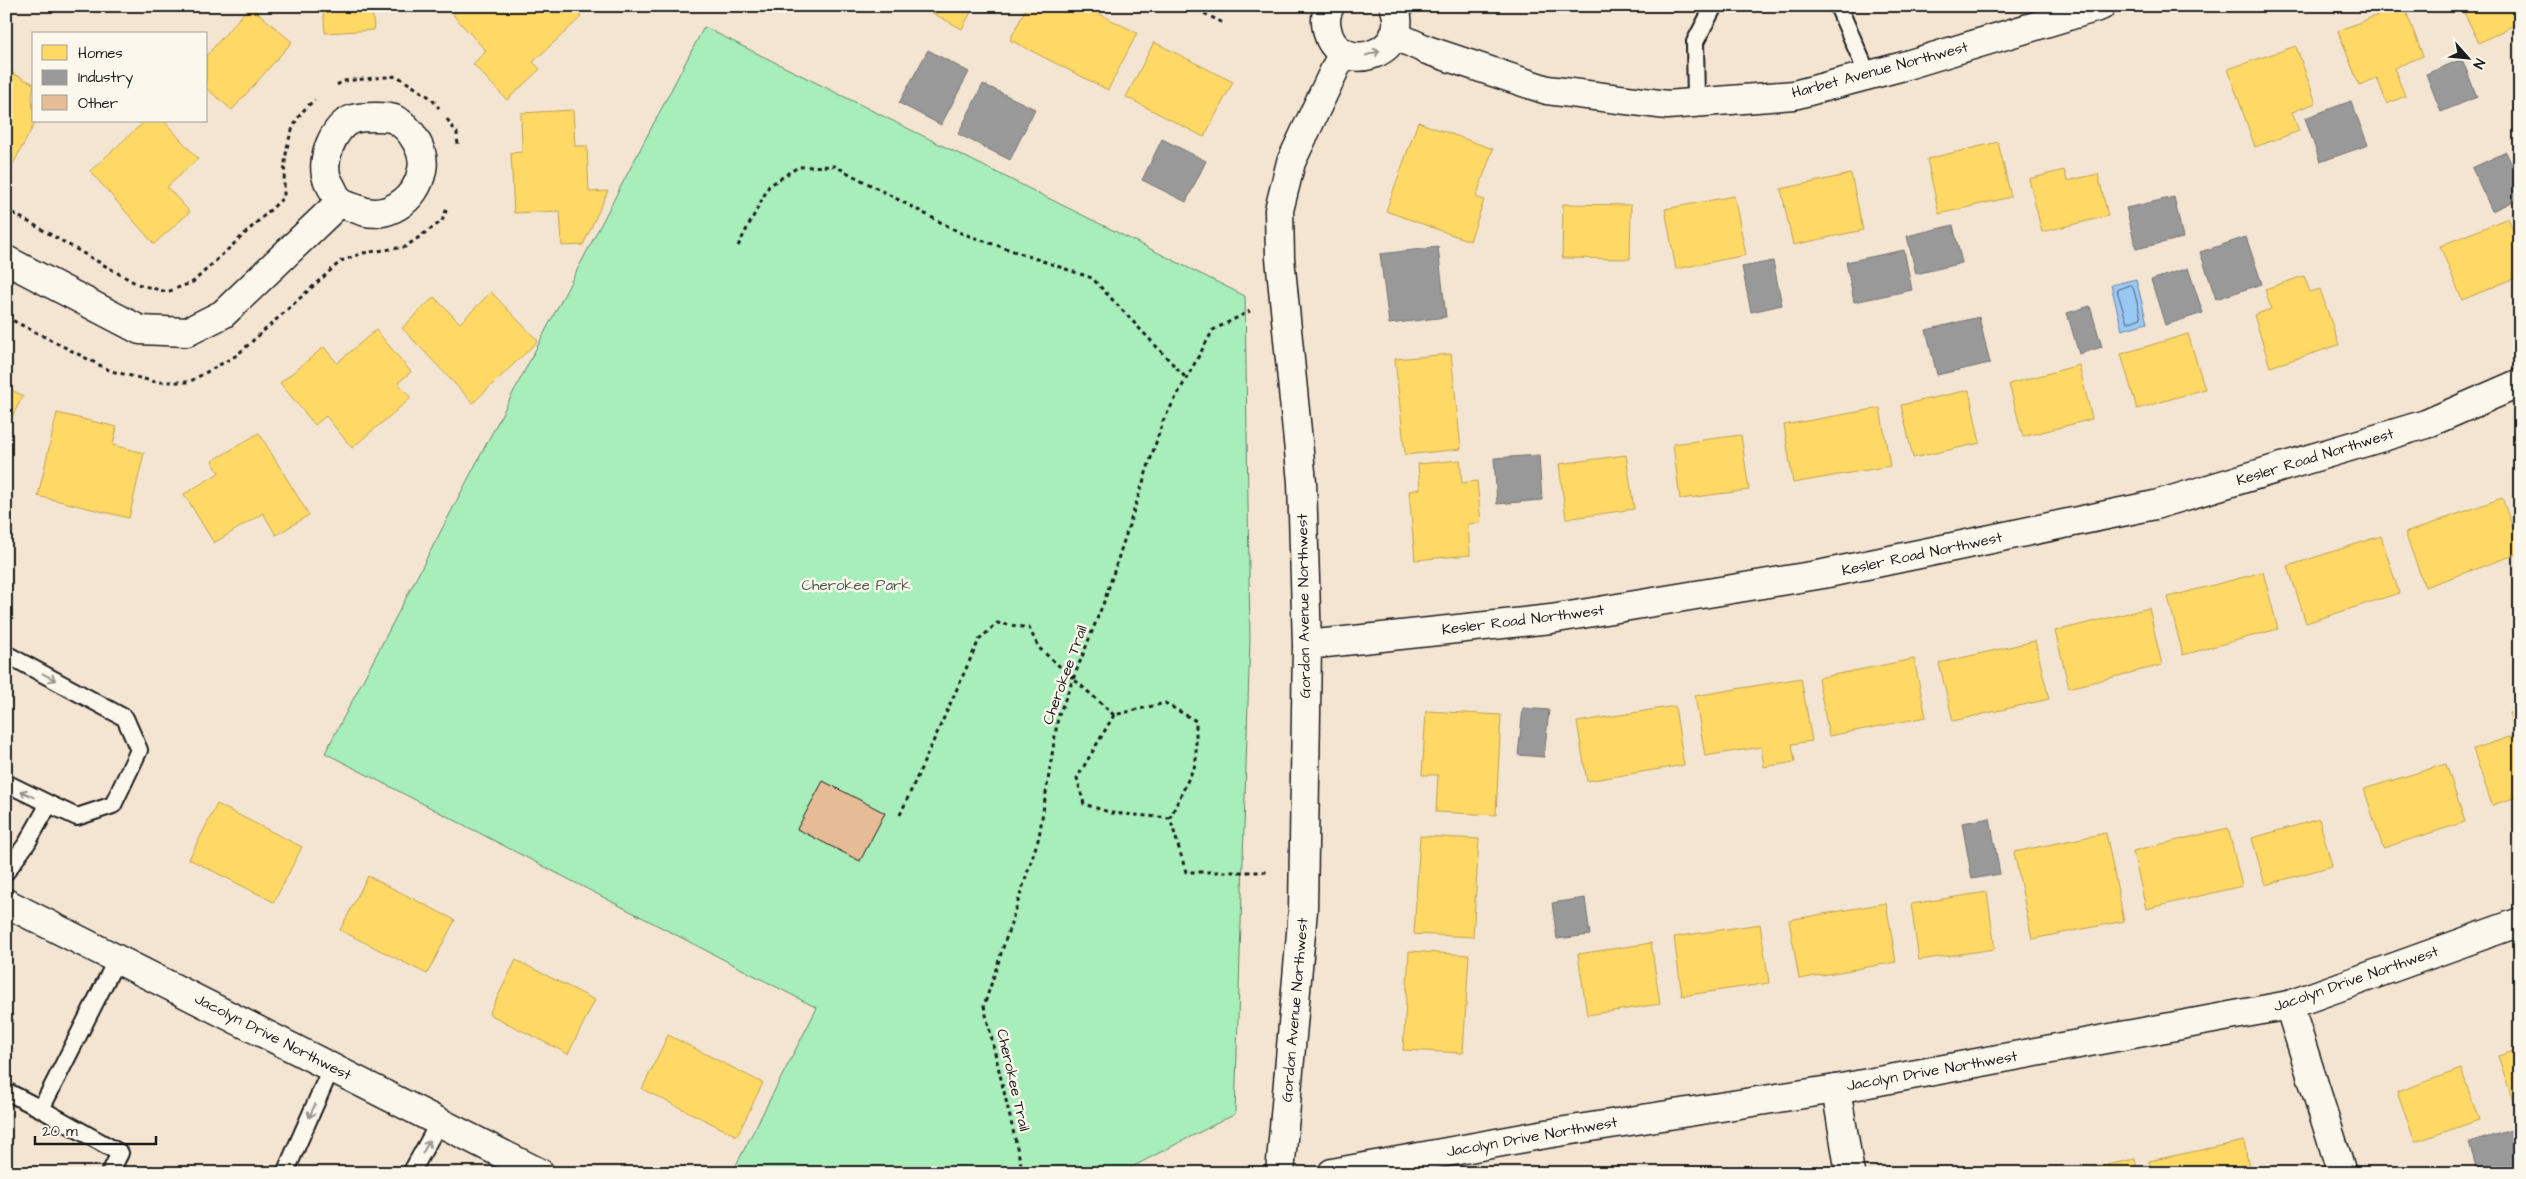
<svg xmlns="http://www.w3.org/2000/svg" width="2526" height="1179" font-family="'Architects Daughter',sans-serif">
<style>
.green{fill:#a7eebb;stroke:#62856c}
.water{fill:#9ac8f5;stroke:#68839e}
.homes{fill:#ffd966;stroke:#bba050}
.industry{fill:#999;stroke:#747474}
.lines{fill:none;stroke-linecap:round;stroke-linejoin:round}
.shore{stroke:#4e6173;stroke-width:1}
.building{fill:#e5bc95;stroke:#1c1c1c}
.service-casing{stroke:#1c1c1c;stroke-width:20}
.minor-casing{stroke:#1c1c1c;stroke-width:31}
.tertiary-casing{stroke:#1c1c1c;stroke-width:31}
.path{stroke:#1c1c1c;stroke-width:3;stroke-dasharray:4 4;stroke-linecap:butt}
.service{stroke:#fbf7ec;stroke-width:16}
.minor{stroke:#fbf7ec;stroke-width:28}
.tertiary{stroke:#fbf7ec;stroke-width:28}
.oneway{stroke:#97948e}
.labels{text-anchor:middle;dominant-baseline:central;stroke-width:5;stroke-linejoin:round;paint-order:stroke}
.street-label{font-size:15px;fill:#1c1c1c;stroke:#fbf7ec}
.park-label{font-size:15px;fill:#465b4c;stroke:#fbf7ec}
</style>
<rect width="100%" height="100%" fill="#f4e5d2"/>
<filter id="ink" filterUnits="userSpaceOnUse"><feTurbulence type="fractalNoise" baseFrequency=".02" numOctaves="2"/><feDisplacementMap in="SourceGraphic" scale="10" xChannelSelector="R" yChannelSelector="G"/><feConvolveMatrix kernelMatrix="1 2 1 2 8 2 1 2 1" color-interpolation-filters="sRGB"/></filter>
<g filter="url(#ink)">
<path class="green" d="M 704,27 L 1245,296 L 1250,639 L 1235,1114 L 1120,1173 L 732,1173 L 817,1008 L 325,753 Z"/>
<path class="water" d="M 2136,279 L 2147,323 L 2122,330 L 2111,285 Z"/>
<path class="homes" d="M 250,6 L 292,42 L 232,110 L 206,88 L 206,56 Z
M 323,6 L 372,6 L 374,30 L 325,33 Z
M 462,6 L 570,6 L 581,17 L 533,62 L 540,69 L 507,100 L 473,64 L 486,51 L 453,15 Z
M 930,6 L 974,6 L 962,29 L 927,10 Z
M 1027,6 L 1084,6 L 1137,33 L 1108,90 L 1010,40 Z
M 2400,6 L 2404,6 L 2423,56 L 2394,68 L 2405,96 L 2387,104 L 2377,78 L 2359,85 L 2338,31 Z
M 2461,6 L 2520,6 L 2520,27 L 2518,23 L 2479,43 Z
M 1154,42 L 1233,82 L 1204,137 L 1126,97 Z
M 2296,46 L 2316,103 L 2292,112 L 2299,131 L 2255,147 L 2228,69 Z
M 6,70 L 34,84 L 32,96 L 34,121 L 36,121 L 13,164 L 6,160 Z
M 573,110 L 575,146 L 587,146 L 589,192 L 608,191 L 583,245 L 562,246 L 560,211 L 514,213 L 511,153 L 522,152 L 521,113 Z
M 145,121 L 164,121 L 198,159 L 167,187 L 190,212 L 154,244 L 90,171 Z
M 1418,122 L 1493,149 L 1476,197 L 1484,200 L 1470,241 L 1386,211 Z
M 1998,142 L 2011,197 L 1939,214 L 1927,159 Z
M 2064,170 L 2067,181 L 2098,174 L 2108,216 L 2042,232 L 2029,179 Z
M 1851,174 L 1863,230 L 1793,245 L 1781,189 Z
M 1734,196 L 1746,255 L 1676,269 L 1665,209 Z
M 1563,204 L 1631,205 L 1630,259 L 1562,258 Z
M 2508,218 L 2520,246 L 2520,276 L 2462,300 L 2440,246 Z
M 2304,276 L 2310,292 L 2320,289 L 2339,345 L 2270,367 L 2254,315 L 2271,309 L 2265,289 Z
M 491,292 L 538,341 L 473,403 L 402,328 L 434,297 L 460,323 Z
M 376,330 L 411,372 L 398,383 L 411,398 L 352,448 L 326,416 L 315,425 L 280,383 L 324,347 L 337,363 Z
M 2188,334 L 2205,389 L 2137,409 L 2121,354 Z
M 1451,354 L 1461,449 L 1405,455 L 1395,359 Z
M 2079,365 L 2092,419 L 2023,437 L 2009,384 Z
M 6,387 L 23,396 L 6,428 Z
M 1969,390 L 1980,443 L 1913,458 L 1901,405 Z
M 1880,408 L 1890,466 L 1793,483 L 1784,425 Z
M 57,413 L 117,427 L 113,445 L 144,453 L 129,518 L 38,496 Z
M 259,433 L 309,515 L 276,535 L 263,513 L 214,543 L 184,494 L 219,473 L 212,461 Z
M 1741,435 L 1749,490 L 1680,499 L 1673,444 Z
M 1626,455 L 1634,509 L 1566,519 L 1559,464 Z
M 1460,460 L 1462,483 L 1477,481 L 1481,523 L 1468,524 L 1470,555 L 1415,560 L 1409,491 L 1420,489 L 1418,464 Z
M 2502,498 L 2520,547 L 2520,553 L 2425,587 L 2405,533 Z
M 2381,536 L 2399,593 L 2306,623 L 2288,566 Z
M 2263,572 L 2278,629 L 2183,655 L 2168,597 Z
M 2149,608 L 2162,665 L 2069,688 L 2055,631 Z
M 2035,641 L 2049,699 L 1953,721 L 1939,663 Z
M 1914,659 L 1926,717 L 1829,736 L 1818,678 Z
M 1801,678 L 1812,741 L 1792,744 L 1795,762 L 1764,767 L 1761,747 L 1705,756 L 1695,696 Z
M 1675,706 L 1684,765 L 1587,781 L 1577,722 Z
M 2520,710 L 2520,796 L 2492,805 L 2473,749 L 2516,735 L 2509,713 Z
M 1426,711 L 1501,715 L 1496,815 L 1436,812 L 1438,775 L 1422,775 Z
M 2446,764 L 2465,822 L 2383,848 L 2364,789 Z
M 217,804 L 302,847 L 274,902 L 189,859 Z
M 2319,819 L 2332,866 L 2265,885 L 2252,838 Z
M 2228,828 L 2242,886 L 2146,909 L 2133,851 Z
M 2106,833 L 2124,921 L 2032,939 L 2014,852 Z
M 1420,836 L 1479,839 L 1473,937 L 1414,934 Z
M 368,876 L 455,920 L 427,974 L 340,930 Z
M 1987,892 L 1995,949 L 1919,960 L 1911,904 Z
M 1886,903 L 1896,962 L 1799,979 L 1789,920 Z
M 1760,924 L 1769,983 L 1682,996 L 1674,937 Z
M 1651,943 L 1660,1004 L 1587,1015 L 1578,954 Z
M 1409,951 L 1469,955 L 1463,1053 L 1403,1050 Z
M 516,960 L 595,1000 L 568,1054 L 489,1014 Z
M 668,1035 L 763,1083 L 737,1136 L 642,1089 Z
M 2520,1049 L 2520,1112 L 2517,1113 L 2498,1056 Z
M 2461,1069 L 2479,1120 L 2415,1142 L 2397,1092 Z
M 2244,1141 L 2250,1173 L 2152,1173 L 2149,1161 Z
M 2135,1159 L 2138,1173 L 2068,1173 Z"/>
<path class="industry" d="M 928,50 L 969,72 L 941,125 L 899,103 Z
M 2462,59 L 2477,97 L 2441,112 L 2426,74 Z
M 983,84 L 1035,109 L 1010,160 L 958,134 Z
M 2351,101 L 2368,145 L 2320,162 L 2305,118 Z
M 1162,139 L 1206,161 L 1186,202 L 1142,180 Z
M 2506,152 L 2520,182 L 2520,198 L 2492,211 L 2472,168 Z
M 2174,197 L 2183,238 L 2136,249 L 2126,208 Z
M 1953,225 L 1962,263 L 1916,274 L 1907,236 Z
M 2246,237 L 2262,284 L 2216,299 L 2200,252 Z
M 1438,247 L 1446,317 L 1389,324 L 1380,254 Z
M 1904,250 L 1912,290 L 1854,302 L 1846,262 Z
M 1773,261 L 1782,305 L 1751,312 L 1742,267 Z
M 2188,268 L 2203,313 L 2165,325 L 2151,280 Z
M 2090,306 L 2102,347 L 2079,354 L 2067,313 Z
M 1979,317 L 1990,363 L 1937,375 L 1926,330 Z
M 1539,455 L 1542,500 L 1497,504 L 1494,458 Z
M 1523,708 L 1549,710 L 1544,757 L 1518,755 Z
M 1990,818 L 2000,874 L 1972,879 L 1962,823 Z
M 1585,898 L 1590,935 L 1557,939 L 1552,903 Z
M 2511,1130 L 2520,1158 L 2520,1173 L 2478,1173 L 2469,1143 Z"/>
<g class="lines">
<path class="shore" d="M 2130,285 L 2133,287 L 2141,318 L 2127,323 L 2117,290 Z"/>
</g>
<path class="building" d="M 823,781 L 885,813 L 860,861 L 797,829 Z"/>
<g class="lines">
<g class="service-casing">
<path id="service" d="M 1838,6 L 1868,75
M 1696,103 L 1695,42 L 1714,6
M 6,654 L 125,718 L 139,750 L 113,805 L 77,817 L 49,804 L 27,843 L 6,872
M 6,783 L 49,804
M 6,1091 L 41,1109
M 110,1173 L 120,1153 L 41,1109 L 117,959
M 285,1173 L 332,1066
M 411,1173 L 440,1121"/>
</g>
<g class="minor-casing">
<path id="minor" d="M 1330,6 C 1326,13 1325,21 1327,29 C 1336,78 1414,56 1394,6
M 1394,35 L 1427,50 L 1547,90 L 1667,105 L 1794,95 L 1900,67 L 2101,6
M 376,117 C 381,117 389,117 394,119 C 411,127 426,152 422,170 C 417,200 385,222 357,209 C 352,207 343,205 339,201 C 335,196 332,187 328,181 C 319,163 333,125 353,119 C 359,117 368,117 376,117 Z
M 6,260 L 140,330 L 187,332 L 223,314 L 340,202
M 1307,645 L 1551,619 L 1823,574 L 2155,505 L 2426,424 L 2520,383
M 2289,1005 L 2342,1173
M 1836,1089 L 1850,1173
M 1280,1173 L 1303,910 L 1307,645 L 1302,482 L 1280,258 L 1279,210 L 1291,162 L 1343,52"/>
</g>
<g class="tertiary-casing">
<path id="tertiary" d="M 6,903 L 540,1173
M 1332,1173 L 1546,1134 L 1836,1089 L 2289,1005 L 2520,922"/>
</g>
<path class="path" d="M 1190,6 L 1223,23
M 337,85 L 343,81 L 397,76 L 431,98 L 439,108
M 447,119 L 457,133 L 458,147
M 6,209 L 137,284 L 167,292 L 193,282 L 284,197 C 284,163 284,122 315,100
M 738,246 L 769,186 L 798,167 L 835,166 L 961,233 L 1092,278 L 1186,378
M 6,317 L 111,371 L 156,382 L 189,382 L 237,355 L 341,261 L 363,253 L 405,247 L 442,221 L 448,206
M 1114,715 L 1077,778 L 1084,804 L 1112,813 L 1170,818
M 900,815 L 979,640 L 997,623 L 1029,628 L 1039,648 L 1114,715 L 1165,703 L 1196,721 L 1196,763 L 1170,818 L 1186,872 L 1268,872
M 1023,1173 L 984,1006 L 1039,837 L 1058,717 L 1105,599 L 1163,421 L 1213,330 L 1250,311"/>
<use href="#service" class="service"/>
<use href="#minor" class="minor"/>
<use href="#tertiary" class="tertiary"/>
</g>
<defs><path id="oneway-shaft" d="M-6 0H5M1.5-3L5.5 0L1.5 3" fill="none" stroke-width="1.6" stroke-linecap="round" stroke-linejoin="round" transform="scale(1.25)"/></defs>
<g class="oneway">
<use href="#oneway-shaft" transform="translate(1373 53) rotate(-19)"/>
<use href="#oneway-shaft" transform="translate(49 677) rotate(28)"/>
<use href="#oneway-shaft" transform="translate(27 794) rotate(-154)"/>
<use href="#oneway-shaft" transform="translate(312 1111) rotate(114)"/>
<use href="#oneway-shaft" transform="translate(426 1147) rotate(-61)"/>
</g>
</g>
<g class="labels">
<g class="street-label">
<text transform="translate(1880 70) rotate(-15)">Harbet Avenue Northwest</text>
<text transform="translate(2315 457) rotate(-17)">Kesler Road Northwest</text>
<text transform="translate(1922 554) rotate(-12)">Kesler Road Northwest</text>
<text transform="translate(1304 606) rotate(-91)">Gordon Avenue Northwest</text>
<text transform="translate(1523 620) rotate(-7)">Kesler Road Northwest</text>
<text transform="translate(1065 675) rotate(-70)">Cherokee Trail</text>
<text transform="translate(2356 979) rotate(-19)">Jacolyn Drive Northwest</text>
<text transform="translate(1295 1010) rotate(-85)">Gordon Avenue Northwest</text>
<text transform="translate(273 1037) rotate(27)">Jacolyn Drive Northwest</text>
<text transform="translate(1932 1071) rotate(-10)">Jacolyn Drive Northwest</text>
<text transform="translate(1013 1080) rotate(77)">Cherokee Trail</text>
<text transform="translate(1532 1137) rotate(-10)">Jacolyn Drive Northwest</text>
</g>
<g class="park-label">
<text x="856" y="585">Cherokee Park</text>
</g>
</g>
<rect width="2526" height="1179" fill="none" stroke="#fbf7ec" stroke-width="25"/>
<rect x="12" y="12" width="2501" height="1154" fill="none" stroke="#1c1c1c" stroke-width="2" filter="url(#ink)"/>
<rect x="32" y="32" width="175" height="90" fill="#fbf7ec" stroke="#a29f99"/>
<rect x="42" y="45" width="25" height="15" fill="#ffd966" stroke="#a29f99"/>
<text x="78" y="58" font-size="15" fill="#1c1c1c">Homes</text>
<rect x="42" y="70" width="25" height="15" fill="#999999" stroke="#a29f99"/>
<text x="78" y="82" font-size="15" fill="#1c1c1c">Industry</text>
<rect x="42" y="95" width="25" height="15" fill="#e5bc95" stroke="#a29f99"/>
<text x="78" y="108" font-size="15" fill="#1c1c1c">Other</text>
<g transform="translate(2468 58) rotate(117)" stroke="#fbf7ec" stroke-width="4" paint-order="stroke">
<path d="M0-4L9 19L0 12L-9 19Z" fill="#1c1c1c"/>
<text y="-8" font-size="14" font-weight="bold" text-anchor="middle" fill="#1c1c1c">N</text>
</g>
<path d="M35 1136v8h121v-8" fill="none" stroke="#1c1c1c" stroke-width="2.5"/>
<text x="42" y="1136" font-size="15" fill="#1c1c1c" stroke="#fbf7ec" stroke-width="4" paint-order="stroke">20 m</text>
</svg>
